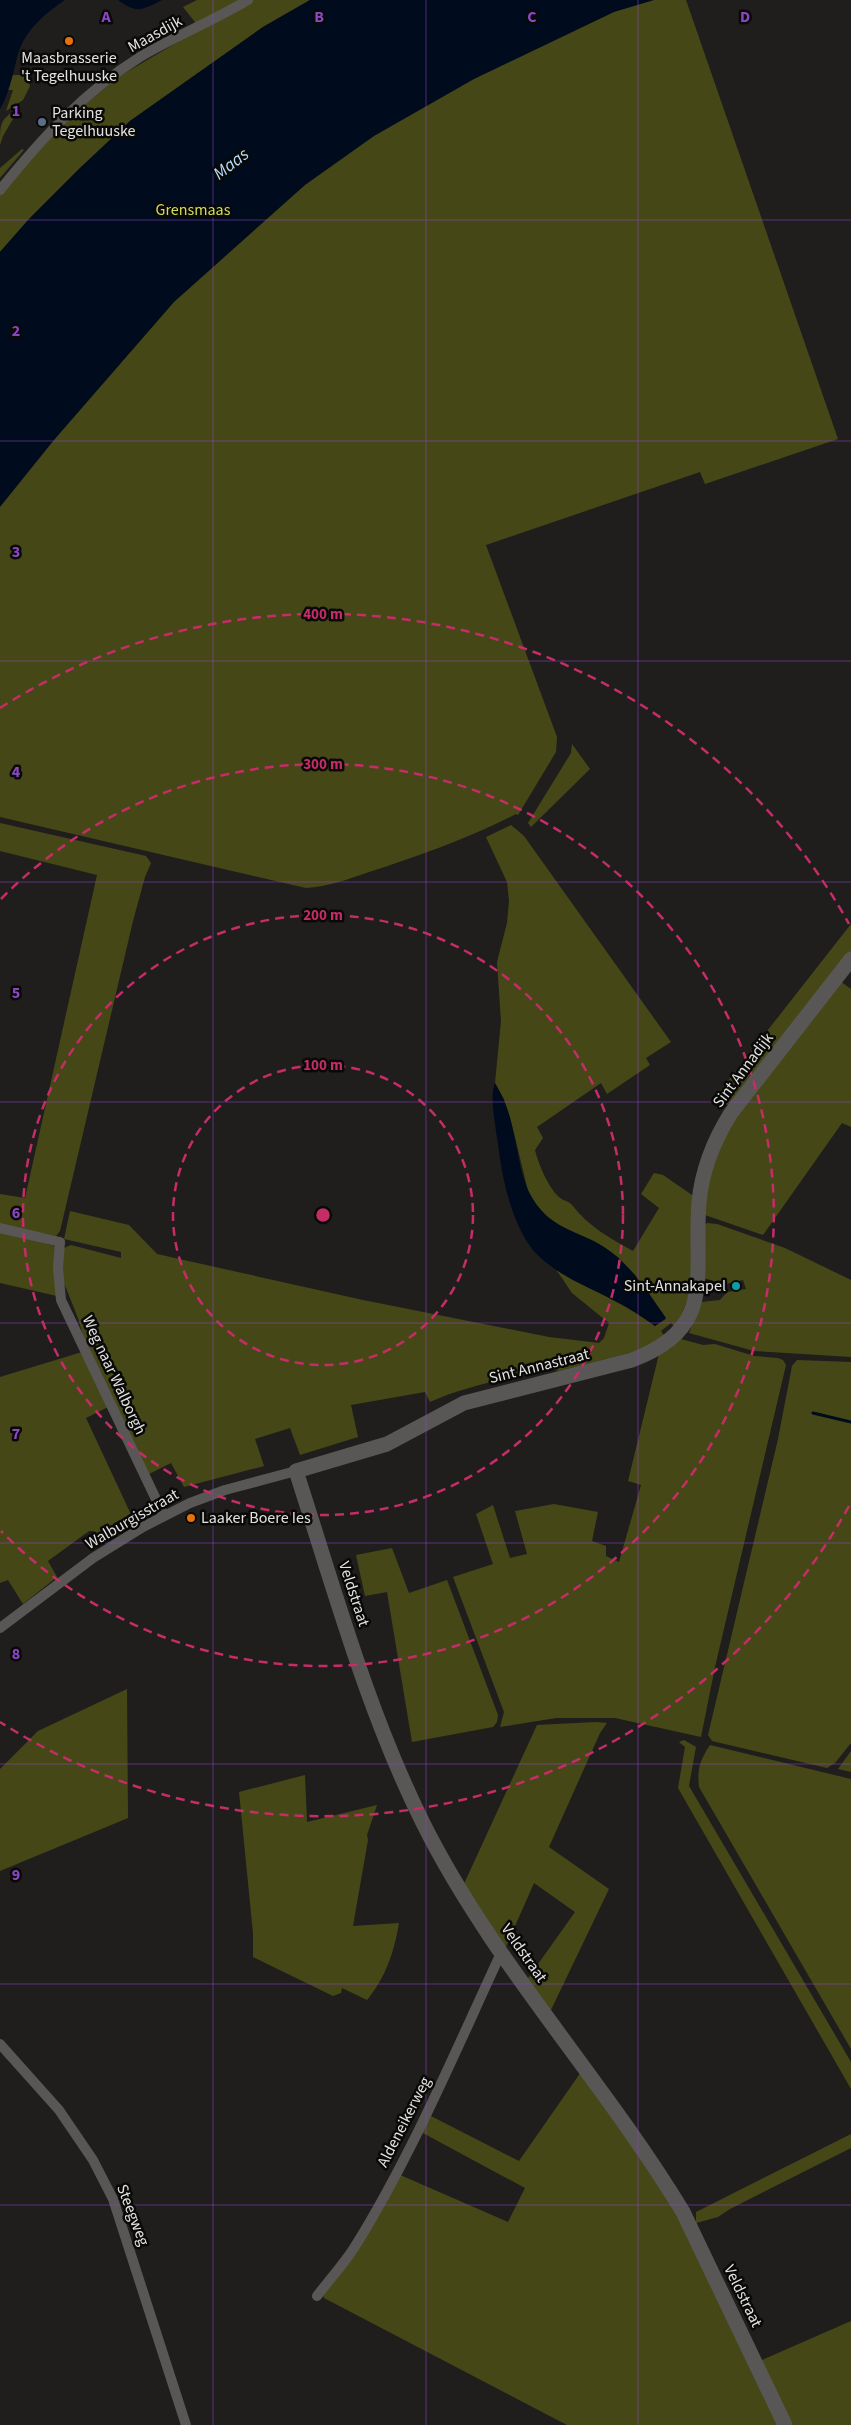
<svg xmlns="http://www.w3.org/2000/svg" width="851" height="2425" font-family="'Source Sans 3',sans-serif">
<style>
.green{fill:#454816}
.water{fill:#000b1d}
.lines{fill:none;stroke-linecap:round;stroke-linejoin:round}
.stream{stroke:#000b1d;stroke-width:3}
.street{stroke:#595755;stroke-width:10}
.secondary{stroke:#595755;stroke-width:15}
.grid{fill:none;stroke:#8b47c4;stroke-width:1;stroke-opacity:0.55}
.ring{fill:none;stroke:#c52c68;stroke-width:2.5;stroke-dasharray:9 6}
.food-dot{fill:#e8710a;stroke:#090908;stroke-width:2}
.service-dot{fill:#5c6f8a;stroke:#090908;stroke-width:2}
.culture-dot{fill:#0f9aa8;stroke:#090908;stroke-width:2}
.labels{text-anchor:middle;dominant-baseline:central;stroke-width:5;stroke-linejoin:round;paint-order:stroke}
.street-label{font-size:16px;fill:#e3e2e1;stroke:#090908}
.poi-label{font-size:16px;fill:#e3e2e1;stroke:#090908;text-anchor:start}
.park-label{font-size:16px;fill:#d4de5a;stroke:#090908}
.water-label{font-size:18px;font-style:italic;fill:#b6ddfe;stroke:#090908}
.grid-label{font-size:16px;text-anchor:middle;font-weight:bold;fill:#8b47c4;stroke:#090908;stroke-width:5;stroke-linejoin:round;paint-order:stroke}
.centre{fill:#c52c68;stroke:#090908;stroke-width:2.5}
.ring-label{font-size:15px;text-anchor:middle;font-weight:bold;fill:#c52c68;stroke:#090908;stroke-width:5;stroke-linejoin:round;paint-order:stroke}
</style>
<rect width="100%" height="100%" fill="#201e1d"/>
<path class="green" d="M 197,0 L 310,0 L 263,27 L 130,121 L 79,169 L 29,219 L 0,252 L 0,195 L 4,190 L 59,126 L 120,76 L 188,36 L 195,22 L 183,7 Z
M 447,0 L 686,0 L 838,439 L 705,484 L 700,472 L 486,545 L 557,737 L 556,752 L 518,815 L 516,814 C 469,838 419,856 369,872 C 348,879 328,887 306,888 L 0,817 L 0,329 Z
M 13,75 L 26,75 L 30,86 L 23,100 L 6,111 L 13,90 L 8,90 Z
M 21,105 L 3,136 L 0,145 C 0,119 1,121 21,105 Z
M 22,149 L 24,150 L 0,178 L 0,168 Z
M 572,744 L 590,769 L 531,827 L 528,823 L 571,753 Z
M 0,823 L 146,856 L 151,863 L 145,877 L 133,921 L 60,1231 L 56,1236 L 0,1225 L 0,1194 L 25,1198 L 97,875 L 0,851 Z
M 511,825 L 524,836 L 671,1042 L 646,1058 L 650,1065 L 607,1094 L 601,1083 L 537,1127 L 543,1138 L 535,1150 C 538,1163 549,1189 559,1197 C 563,1201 569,1201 572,1205 C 589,1227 610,1238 633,1251 L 659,1208 L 641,1194 L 654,1173 L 663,1175 L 695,1197 C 694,1242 699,1287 675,1327 L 671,1323 L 661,1331 L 665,1337 L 641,1350 L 559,1371 L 550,1369 C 510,1378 467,1385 430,1402 L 425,1392 L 351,1405 L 358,1437 L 300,1455 L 290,1428 L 255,1439 L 264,1466 L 184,1487 L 171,1463 L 147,1475 L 85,1343 L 78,1318 L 64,1283 L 61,1254 L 64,1248 L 71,1245 L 121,1258 L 121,1252 L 64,1239 L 70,1211 L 129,1225 L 157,1254 L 363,1300 L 549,1337 L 599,1343 L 604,1338 L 609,1323 L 572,1293 L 553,1265 L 573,1280 L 618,1301 L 655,1326 L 666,1319 L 635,1275 L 618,1257 L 602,1246 L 554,1224 L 537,1206 L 528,1191 L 512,1125 L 504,1099 L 495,1083 L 501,1021 L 497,962 L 507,923 L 509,901 L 507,882 L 486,837 Z
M 851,924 L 851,952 L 730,1105 L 723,1104 L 717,1095 Z
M 840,981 L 851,989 L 851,1127 L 842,1123 L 763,1235 L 705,1215 L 705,1188 L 726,1129 Z
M 707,1223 L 717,1224 L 785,1248 L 851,1280 L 851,1357 L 754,1351 L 689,1333 L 701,1302 L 720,1300 L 727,1292 L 746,1289 L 743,1280 L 726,1284 L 703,1278 L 702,1227 Z
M 0,1232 L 54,1246 L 57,1249 L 57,1296 L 0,1283 Z
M 681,1339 L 703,1345 L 715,1344 L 754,1356 L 778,1358 L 783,1360 L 786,1365 L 715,1667 L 701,1737 L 615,1718 L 556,1718 L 500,1727 L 504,1712 L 453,1577 L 493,1564 L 476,1514 L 493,1505 L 510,1558 L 527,1554 L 515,1511 L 554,1504 L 598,1512 L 592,1541 L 606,1546 L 606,1556 L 619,1562 L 641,1485 L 628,1481 L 659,1354 Z
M 82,1352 L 108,1407 L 86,1418 L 135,1523 L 103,1544 L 94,1531 L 89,1531 L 48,1561 L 57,1577 L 23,1604 L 8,1580 L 0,1583 L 0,1377 Z
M 797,1360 L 851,1362 L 851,1743 L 835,1763 L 827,1768 L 712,1741 L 708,1735 L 778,1439 L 792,1366 Z
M 392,1548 L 409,1593 L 447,1580 L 498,1715 L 497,1722 L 493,1727 L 412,1742 L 387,1592 L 365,1596 L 356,1555 Z
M 127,1689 L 128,1818 L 0,1871 L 0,1769 L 38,1731 Z
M 596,1722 L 607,1723 L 600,1733 L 549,1847 L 609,1889 L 550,2012 L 526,1981 L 575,1912 L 534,1883 L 504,1951 L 463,1886 L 537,1725 Z
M 684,1740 L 696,1747 L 689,1786 L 851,2062 L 851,2089 L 678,1788 L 685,1747 L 679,1742 Z
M 710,1745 L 851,1779 L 851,2049 L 699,1787 C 697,1769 700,1760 710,1745 Z
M 851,1751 L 851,1772 L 838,1769 Z
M 305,1775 L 307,1822 L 377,1805 L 367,1835 L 368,1840 L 353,1926 L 399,1923 C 394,1952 386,1977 367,2000 L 342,1988 L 341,1993 L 333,1996 L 253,1957 L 253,1933 L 239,1792 Z
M 581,2072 L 643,2156 L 686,2232 L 779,2425 L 567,2425 L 324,2298 L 323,2295 L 398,2174 L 508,2222 L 525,2188 L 421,2132 L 429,2115 L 519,2161 Z
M 851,2134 L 851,2148 L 730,2209 L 718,2217 L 696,2223 L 696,2212 Z
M 851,2321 L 851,2425 L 790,2425 L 760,2361 Z"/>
<path class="water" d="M 0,0 L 65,0 C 43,15 23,32 17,58 C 12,76 9,94 0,109 Z
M 118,0 L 162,0 C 142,10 137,14 118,0 Z
M 310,0 L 654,0 L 614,12 L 474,79 L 374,136 L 305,185 L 174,302 L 54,440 L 0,507 L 0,252 L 29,219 L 79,169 L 130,121 L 263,27 Z
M 495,1083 C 503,1097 509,1110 512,1126 C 519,1152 520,1183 537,1205 C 554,1229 581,1232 604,1247 C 631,1265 648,1292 666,1318 L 655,1326 C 629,1306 604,1296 575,1281 C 561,1274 542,1261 532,1249 C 511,1221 502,1178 498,1144 C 496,1129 489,1096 495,1083 Z"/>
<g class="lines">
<path class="stream" d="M 813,1413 L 851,1422"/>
<path class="street" d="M 0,190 C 41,139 84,92 140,57 C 175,36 213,21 248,0
M 0,1228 L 60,1242 L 58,1268 L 61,1300 L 164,1516
M 0,1628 L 93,1558 L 143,1527 L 190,1503 L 225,1490 L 296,1471
M 0,2044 L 59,2110 L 93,2160 L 113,2199 L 186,2425
M 317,2296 C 329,2280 343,2265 354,2248 C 412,2155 455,2052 501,1953"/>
<path class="secondary" d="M 785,2425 L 683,2212 C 602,2078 492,1962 422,1821 C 367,1710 334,1588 296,1471 L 387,1444 L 464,1403 L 632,1360 C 718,1328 693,1275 699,1202 C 702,1170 714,1140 731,1113 L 851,959"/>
</g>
<path class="grid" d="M 213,0 L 213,2425M 426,0 L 426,2425M 638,0 L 638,2425M 0,220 L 851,220M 0,441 L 851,441M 0,661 L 851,661M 0,882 L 851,882M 0,1102 L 851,1102M 0,1323 L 851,1323M 0,1543 L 851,1543M 0,1764 L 851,1764M 0,1984 L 851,1984M 0,2205 L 851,2205"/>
<g class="ring">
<circle cx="323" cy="1215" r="150"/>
<circle cx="323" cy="1215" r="300"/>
<path d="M1 899A451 451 0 1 1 1 1531"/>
<path d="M849 1506A601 601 0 0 1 0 1722M0 708A601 601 0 0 1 849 924"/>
</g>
<g class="food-dot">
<circle cx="69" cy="41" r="5"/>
<circle cx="191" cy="1518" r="5"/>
</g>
<circle class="service-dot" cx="42" cy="122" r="5"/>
<circle class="culture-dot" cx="736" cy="1286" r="5"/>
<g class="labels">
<g class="street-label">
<text transform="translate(155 34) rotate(-29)">Maasdijk</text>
<text transform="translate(743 1070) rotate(-53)">Sint Annadijk</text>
<text transform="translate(539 1366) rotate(-14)">Sint Annastraat</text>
<text transform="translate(114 1375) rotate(65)">Weg naar Walborgh</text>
<text transform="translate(132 1519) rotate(-30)">Walburgisstraat</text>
<text transform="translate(354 1594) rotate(72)">Veldstraat</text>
<text transform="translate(524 1953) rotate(55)">Veldstraat</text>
<text transform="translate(404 2122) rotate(-63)">Aldeneikerweg</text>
<text transform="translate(133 2215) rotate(69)">Steegweg</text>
<text transform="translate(743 2296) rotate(64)">Veldstraat</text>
</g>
<g class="poi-label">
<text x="69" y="58" text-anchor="middle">Maasbrasserie<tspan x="69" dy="18">'t Tegelhuuske</tspan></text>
<text x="52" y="113">Parking<tspan x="52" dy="18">Tegelhuuske</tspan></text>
<text x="726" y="1286" text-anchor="end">Sint-Annakapel</text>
<text x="201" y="1518">Laaker Boere Ies</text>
</g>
<g class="park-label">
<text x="193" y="210">Grensmaas</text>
</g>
<g class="water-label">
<text transform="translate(231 164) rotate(-38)">Maas</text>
</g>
</g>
<g class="grid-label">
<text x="106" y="22">A</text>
<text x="319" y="22">B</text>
<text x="532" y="22">C</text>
<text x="745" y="22">D</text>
<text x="16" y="116">1</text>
<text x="16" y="336">2</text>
<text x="16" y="557">3</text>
<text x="16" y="777">4</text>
<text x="16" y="998">5</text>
<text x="16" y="1218">6</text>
<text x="16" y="1439">7</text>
<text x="16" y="1659">8</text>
<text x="16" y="1880">9</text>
</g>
<circle cx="323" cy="1215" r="8" class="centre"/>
<g class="ring-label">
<text x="323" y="619">400 m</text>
<text x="323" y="769">300 m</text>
<text x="323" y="920">200 m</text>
<text x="323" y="1070">100 m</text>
</g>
</svg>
